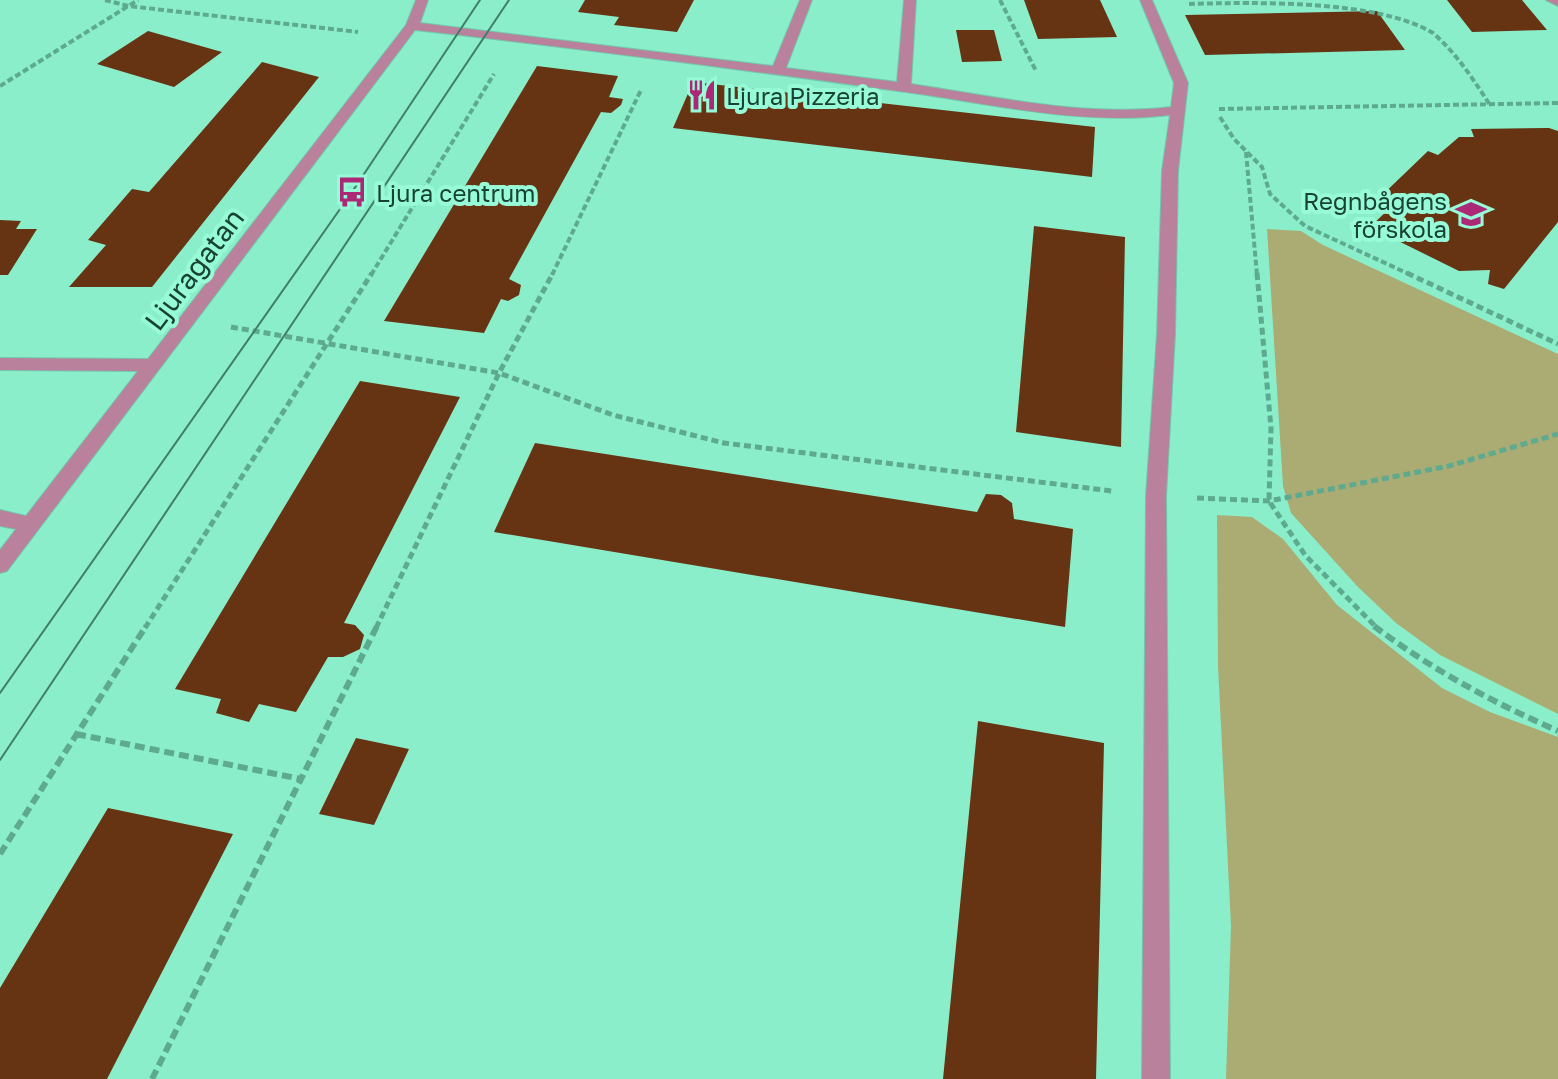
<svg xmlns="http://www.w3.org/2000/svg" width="1558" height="1079" font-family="'Golos Text',sans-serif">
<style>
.green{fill:#abac74}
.building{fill:#663313}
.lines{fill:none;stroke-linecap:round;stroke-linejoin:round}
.minor-casing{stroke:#72c8aa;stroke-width:2}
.path-far2{stroke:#5eaa8f;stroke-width:4;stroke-dasharray:6 3;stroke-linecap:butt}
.path-far1{stroke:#5eaa8f;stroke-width:5;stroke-dasharray:7 4;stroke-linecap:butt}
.path{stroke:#5eaa8f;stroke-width:6;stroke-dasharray:10 5;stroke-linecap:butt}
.minor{fill:#b9819c;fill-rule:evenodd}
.tram{stroke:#407e68;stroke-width:2}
.labels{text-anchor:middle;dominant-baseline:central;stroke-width:8;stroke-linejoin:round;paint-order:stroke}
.far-poi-label{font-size:24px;fill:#184234;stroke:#98fbd8;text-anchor:start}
.street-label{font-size:28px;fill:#184234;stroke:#98fbd8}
</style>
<rect width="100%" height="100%" fill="#8beecb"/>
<path class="green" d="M 1267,229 L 1301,231 L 1323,245 L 1558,354 L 1558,714 L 1440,655 L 1396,623 L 1357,586 L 1291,513 L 1283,486 Z
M 1217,515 L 1252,517 L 1283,539 L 1337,605 L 1442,688 L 1490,712 L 1558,737 L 1558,1079 L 1226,1079 L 1231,926 L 1218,666 Z"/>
<path class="building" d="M 585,0 L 694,0 L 677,32 L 614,25 L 619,17 L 578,12 Z
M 1024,0 L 1100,0 L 1117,37 L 1038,39 Z
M 1447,0 L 1522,0 L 1547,30 L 1472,32 Z
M 1377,11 L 1405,50 L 1205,55 L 1185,15 Z
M 956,30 L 994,30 L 1002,61 L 962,62 Z
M 148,31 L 222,52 L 174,87 L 97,64 Z
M 262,62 L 319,77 L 152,287 L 69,287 L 106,245 L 88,240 L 132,189 L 149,192 Z
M 537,66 L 618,76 L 609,97 L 623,99 L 621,105 L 611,113 L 601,112 L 509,279 L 521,285 L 519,295 L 508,301 L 501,299 L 484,333 L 384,321 Z
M 693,82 L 1095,127 L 1092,177 L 673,128 Z
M 1549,128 L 1558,131 L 1558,222 L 1504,289 L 1488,284 L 1490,270 L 1459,271 L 1370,227 L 1391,207 L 1376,201 L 1428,151 L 1438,155 L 1459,137 L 1474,137 L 1471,129 Z
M 0,220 L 21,221 L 16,229 L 37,229 L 8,275 L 0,275 Z
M 1034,226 L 1125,237 L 1121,447 L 1016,432 Z
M 360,381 L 460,397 L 344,623 L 355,625 L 364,635 L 360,649 L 343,657 L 328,657 L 296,712 L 259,704 L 249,722 L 216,713 L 221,699 L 175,689 Z
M 535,443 L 977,512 L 986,494 L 1001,495 L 1012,503 L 1014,519 L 1073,529 L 1065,627 L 494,532 Z
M 978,721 L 1104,743 L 1096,1079 L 943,1079 Z
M 356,738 L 409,749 L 374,825 L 319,814 Z
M 108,808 L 233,834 L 107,1079 L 0,1079 L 0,988 Z"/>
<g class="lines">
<g class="minor-casing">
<path id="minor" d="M 416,0 L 428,0 L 420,23 L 773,66 L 800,0 L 812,0 L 786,68 L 897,82 L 904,0 L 916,0 L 911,84 C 998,97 1083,117 1171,107 L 1174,83 L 1140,0 L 1152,0 L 1188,83 L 1178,171 L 1175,334 L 1166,496 L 1170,1079 L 1142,1079 L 1146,496 L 1157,334 L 1162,171 L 1170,115 C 1078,126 989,103 898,91 C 738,69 577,48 415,30 L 7,571 L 0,573 L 0,550 L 16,529 L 0,526 L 0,510 L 26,516 L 138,371 L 0,370 L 0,358 L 148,359 L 406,25 Z
M 1546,0 L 1558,0 L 1558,6 Z"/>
</g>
<path class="path-far2" d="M 105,0 L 128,6 L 358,32
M 1000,0 L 1036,71
M 1189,4 C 1259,2 1378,0 1433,33 C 1457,54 1473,79 1490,105
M 0,86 L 138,0
M 1219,109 L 1558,103
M 1220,117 L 1234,139 L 1262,167 L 1270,194 L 1305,226 L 1411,275
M 1246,152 L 1257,275
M 371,275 L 494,74
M 552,275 L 641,90"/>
<path class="path-far1" d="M 1257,273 L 1271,428 L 1269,501 L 1305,555 L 1377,628
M 1407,273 L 1558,344
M 231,327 L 499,373 L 613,415 L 724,443 L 1112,491
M 1197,498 L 1269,501 L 1449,466 L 1558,434
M 145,628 L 372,273
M 376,628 L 499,373 L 553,273"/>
<path class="path" d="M 1374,626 C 1431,669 1492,702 1558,731
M 76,734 L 301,779
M 0,854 L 146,626
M 152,1079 L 377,626"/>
<use href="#minor" class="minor"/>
<path class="tram" d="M 0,693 L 352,192 L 480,0
M 0,760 L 509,0"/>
</g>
<defs>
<g id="restaurant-bare" transform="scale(2.4)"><path d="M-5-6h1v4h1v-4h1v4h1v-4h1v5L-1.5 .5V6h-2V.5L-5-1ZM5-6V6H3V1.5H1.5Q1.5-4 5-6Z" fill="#aa2875" stroke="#98fbd8" stroke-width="2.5" paint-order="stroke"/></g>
<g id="bus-bare" transform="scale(2.4)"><path d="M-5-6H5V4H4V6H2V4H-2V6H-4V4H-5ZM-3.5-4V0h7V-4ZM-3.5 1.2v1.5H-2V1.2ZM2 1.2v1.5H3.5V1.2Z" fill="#aa2875" stroke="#98fbd8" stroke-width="2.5" paint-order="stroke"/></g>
<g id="school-bare" transform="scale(2.4)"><path d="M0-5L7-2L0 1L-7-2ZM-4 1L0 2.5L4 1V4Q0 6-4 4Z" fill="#aa2875" stroke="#98fbd8" stroke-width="2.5" paint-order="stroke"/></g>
</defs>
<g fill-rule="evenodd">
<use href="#restaurant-bare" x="702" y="95"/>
<use href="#bus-bare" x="352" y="192"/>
<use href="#school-bare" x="1471" y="214"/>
</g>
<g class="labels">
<g class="far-poi-label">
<text x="726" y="95">Ljura Pizzeria</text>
<text x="376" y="192">Ljura centrum</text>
<text x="1447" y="200" text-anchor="end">Regnbågens<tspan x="1447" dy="28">förskola</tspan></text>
</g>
<g class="street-label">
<text transform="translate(194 269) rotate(-53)">Ljuragatan</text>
</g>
</g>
</svg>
